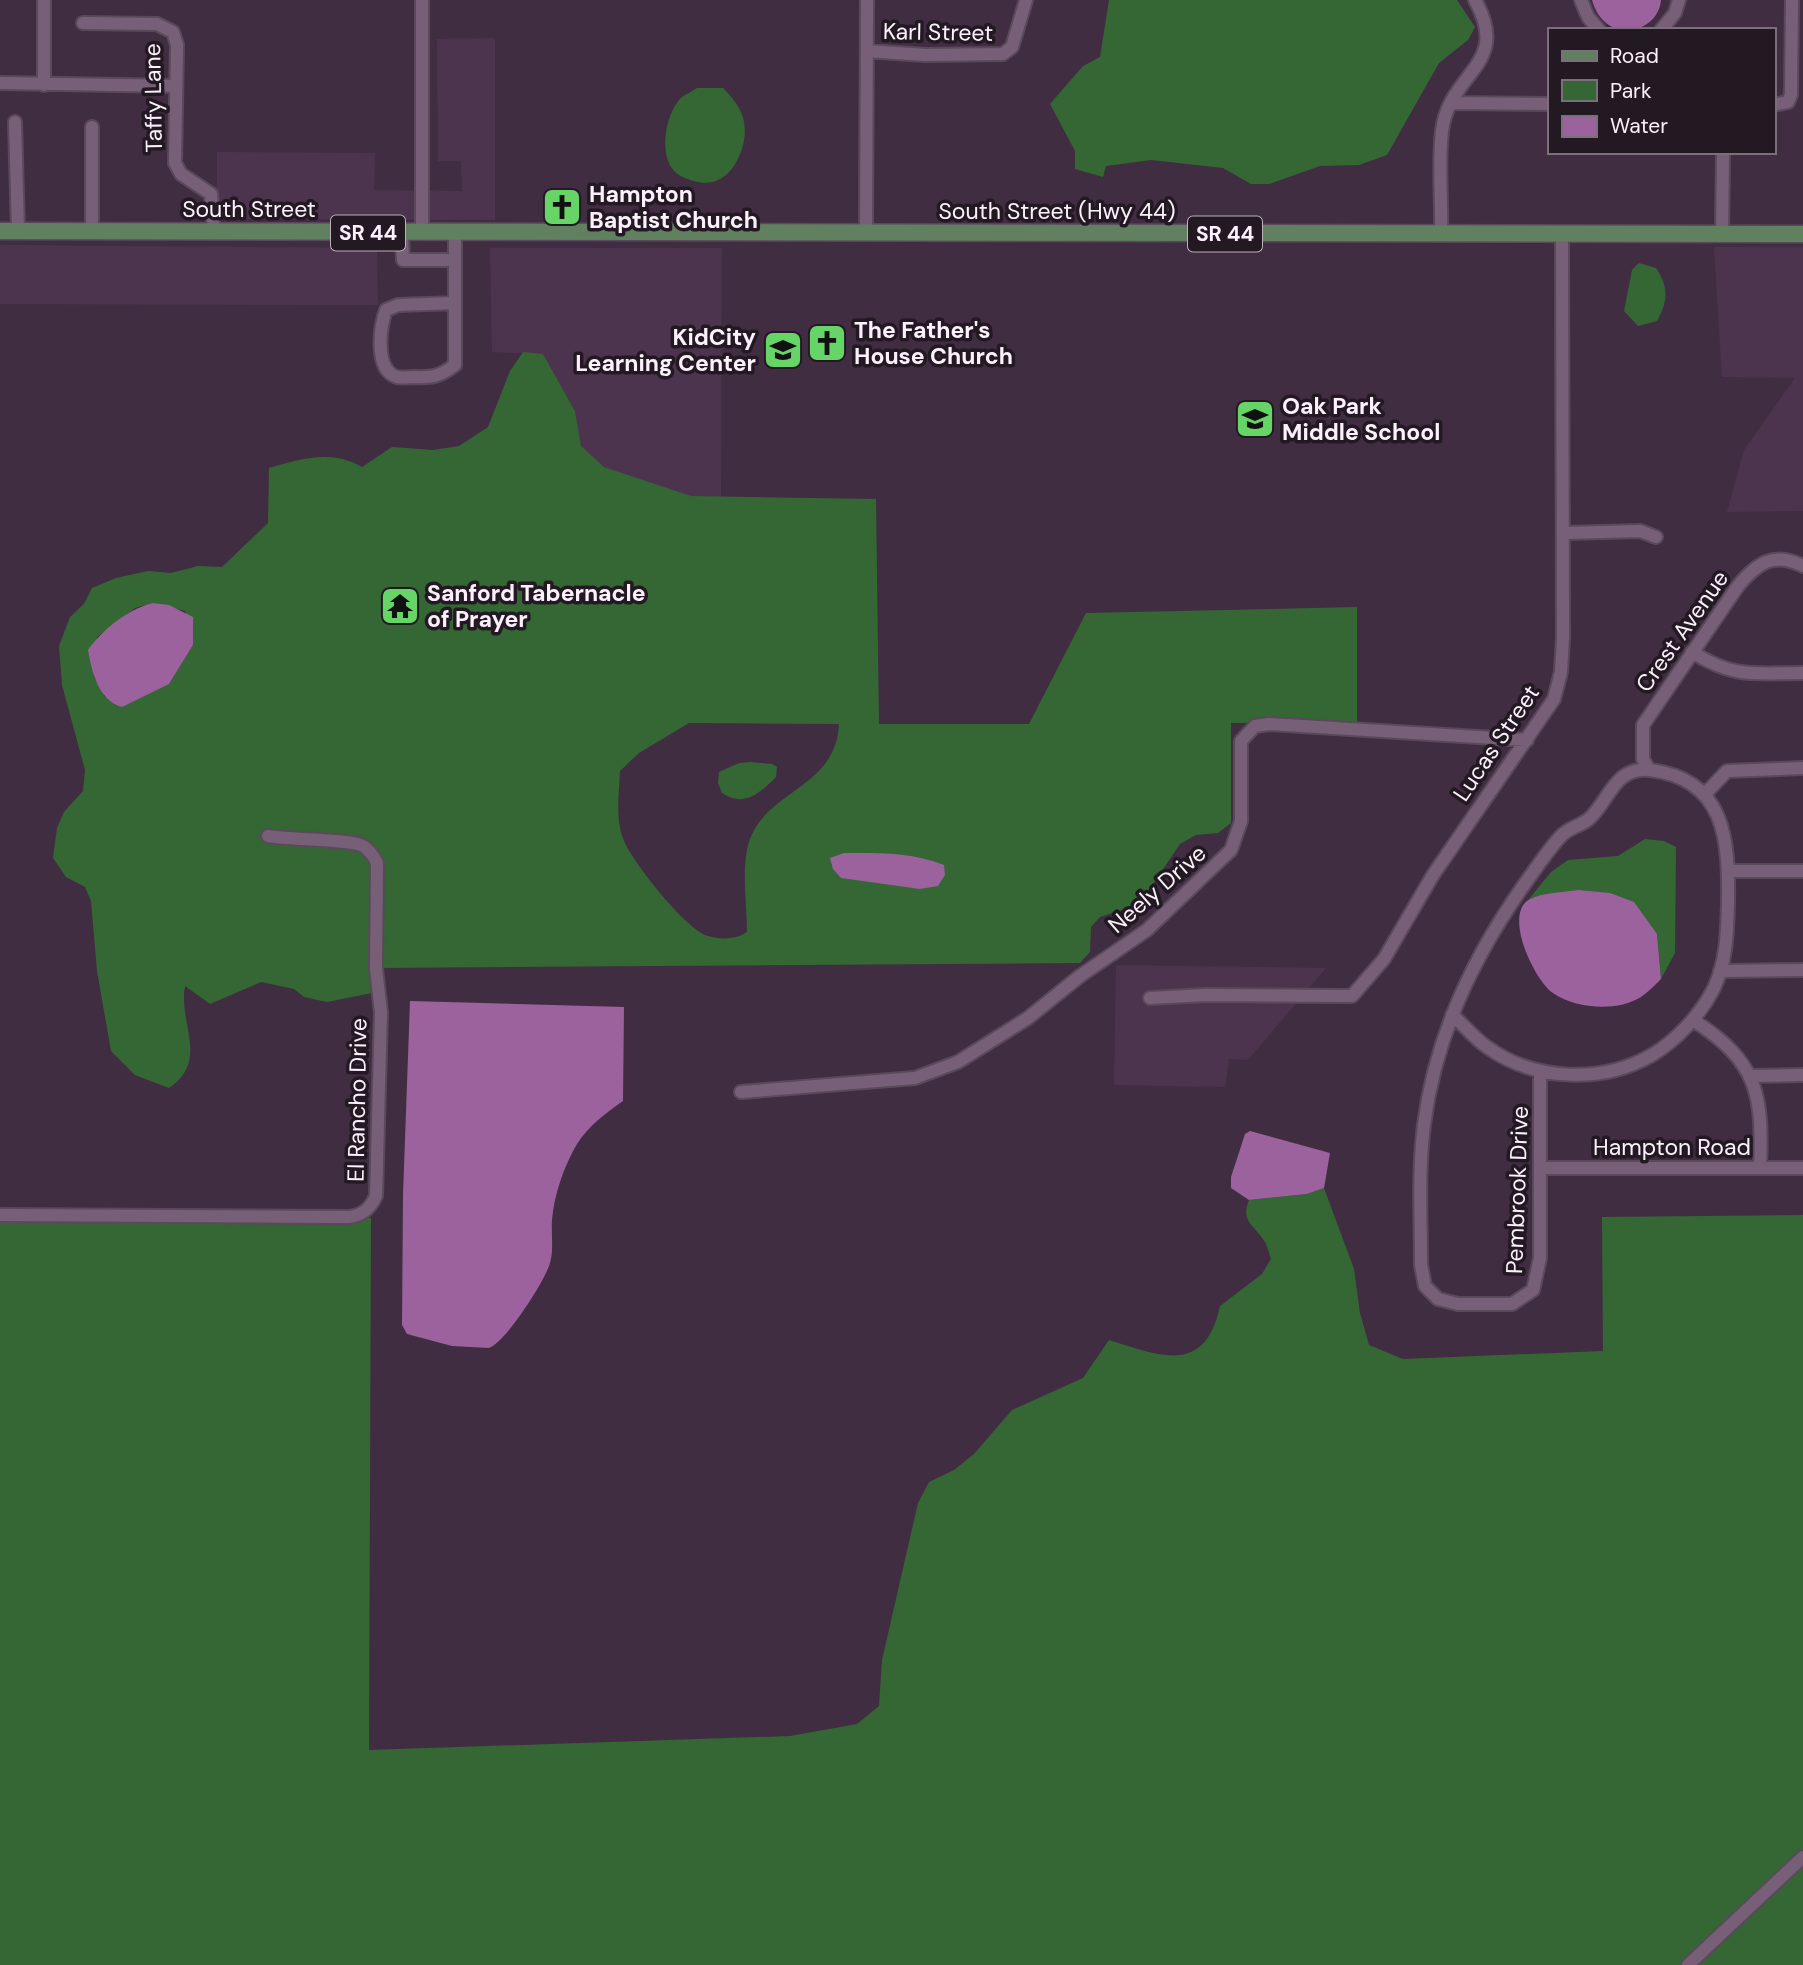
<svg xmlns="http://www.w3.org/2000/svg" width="1803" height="1965" font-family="'DM Sans',sans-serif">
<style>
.built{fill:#4d344e}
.green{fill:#346734;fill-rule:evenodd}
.water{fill:#9c629e}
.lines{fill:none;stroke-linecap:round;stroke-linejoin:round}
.minor-casing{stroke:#5a495b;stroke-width:16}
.major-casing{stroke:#5a495b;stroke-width:19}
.minor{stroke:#776077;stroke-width:12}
.major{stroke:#608060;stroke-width:16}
.labels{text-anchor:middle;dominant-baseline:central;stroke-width:7;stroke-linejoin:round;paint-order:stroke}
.shield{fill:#221922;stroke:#bbb0bb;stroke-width:2}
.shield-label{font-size:21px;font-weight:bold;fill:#fdf0fd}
.street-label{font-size:23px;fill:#fdf0fd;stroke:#221922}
.poi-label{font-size:23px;font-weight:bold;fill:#fdf0fd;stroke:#221922;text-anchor:start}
</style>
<rect width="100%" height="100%" fill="#412d42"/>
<path class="built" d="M 495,38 L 495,220 L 217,219 L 217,152 L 375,153 L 374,190 L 462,191 L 461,161 L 438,161 L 437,39 Z
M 0,245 L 377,248 L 378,305 L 0,304 Z
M 1714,247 L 1803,247 L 1803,511 L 1727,512 L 1744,450 L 1795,378 L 1722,377 Z
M 490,248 L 722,248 L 721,498 L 690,496 L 604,467 L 581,447 L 575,411 L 543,354 L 492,352 Z
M 1116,965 L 1326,968 L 1248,1060 L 1229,1059 L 1225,1087 L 1114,1085 Z"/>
<path class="green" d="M 1109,0 L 1457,0 L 1475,27 L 1468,40 L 1439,63 L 1387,155 L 1359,165 L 1320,166 L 1269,184 L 1251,184 L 1223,168 L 1151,160 L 1106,166 L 1103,177 L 1075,169 L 1075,151 L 1050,104 L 1083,66 L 1100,57 Z
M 697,88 L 723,88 C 740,105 749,120 743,145 C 737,168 721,189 694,181 C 686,179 676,175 671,167 C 660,149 666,116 679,100 C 683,95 692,92 697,88 Z
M 1639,263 L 1656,268 C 1669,287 1668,301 1657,321 L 1638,326 L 1624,311 L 1632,270 Z
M 523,352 L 543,354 L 575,411 L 581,446 L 604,467 L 691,496 L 876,499 L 879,724 L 1029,724 L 1086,613 L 1357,607 L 1357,722 L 1231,723 L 1231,823 L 1218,833 L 1196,835 L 1180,844 L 1151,887 L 1131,907 L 1100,917 L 1091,927 L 1090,952 L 1080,963 L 373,968 L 372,993 L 327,1002 L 304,997 L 294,989 L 261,982 L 210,1004 L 185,986 C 178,1024 210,1060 169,1088 L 135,1075 L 111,1051 L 97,971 L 91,901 L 85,887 L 66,877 L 53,858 L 57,828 L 64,812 L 83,791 L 85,770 L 62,685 L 59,646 L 70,617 L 84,604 L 92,588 L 116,578 L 148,571 L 171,573 L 198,566 L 222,567 L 268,523 L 269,468 C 301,459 331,449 362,467 L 392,447 L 433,450 L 459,446 L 488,427 L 510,371 ZM 152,603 L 185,611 L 193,645 L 169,684 L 105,697 L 94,677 L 97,637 L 135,608 ZM 689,723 L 839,724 C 836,792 759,789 747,850 C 742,875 747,906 747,932 C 736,940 718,940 705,935 C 683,925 634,864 624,841 C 615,820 619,793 620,771 L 639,753 Z
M 750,762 L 772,764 L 777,767 L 776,777 C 760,793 744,808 722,793 L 718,783 L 719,772 L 739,763 Z
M 1645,839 L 1664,841 L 1676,847 L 1675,953 L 1661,979 L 1657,934 L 1578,890 L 1529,899 L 1551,872 L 1568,860 L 1618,856 Z
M 1324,1188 L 1354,1269 L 1360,1313 L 1369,1345 L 1403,1359 L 1603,1351 L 1602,1217 L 1803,1215 L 1803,1852 L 1681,1965 L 0,1965 L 0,1214 L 371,1218 L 369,1750 L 790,1736 L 857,1724 L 879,1706 L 882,1660 L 918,1503 L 929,1482 L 954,1470 L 974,1454 L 1012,1410 L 1083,1378 L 1109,1340 C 1160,1356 1205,1376 1220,1306 L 1262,1274 L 1271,1259 C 1269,1254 1268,1247 1265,1242 C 1255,1225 1240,1222 1249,1200 L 1307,1194 Z
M 1803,1863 L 1803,1965 L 1694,1965 Z"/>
<path class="water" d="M 1592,0 L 1661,0 C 1658,35 1604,45 1592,0 Z
M 152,603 L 169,605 L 193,617 L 193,645 L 169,684 L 122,707 C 98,700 92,672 88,650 C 103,629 127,610 152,603 Z
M 844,853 C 878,853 912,852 944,865 L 945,875 L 938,886 L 920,889 L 841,878 L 833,869 L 830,858 Z
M 1578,890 L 1610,893 L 1634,902 L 1657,934 L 1661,979 C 1655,985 1648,992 1641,997 C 1617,1012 1576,1009 1553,993 C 1535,981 1502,914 1530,899 C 1542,893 1564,892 1578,890 Z
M 410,1001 L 624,1007 L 623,1101 C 606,1113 588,1126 577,1144 C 564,1166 554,1195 552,1220 C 551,1234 554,1250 550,1263 C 545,1281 505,1343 489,1348 L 452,1346 L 407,1334 L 402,1325 L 403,1195 Z
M 1250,1131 L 1330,1153 L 1324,1188 L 1307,1194 L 1249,1200 L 1231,1188 L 1231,1177 L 1245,1134 Z"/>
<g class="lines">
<g class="minor-casing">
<path id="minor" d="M 44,0 L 44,85
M 422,0 L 422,233
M 1581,0 L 1588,17 L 1599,30
M 83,23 L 157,24 L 173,32 L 177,45 L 175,163 L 181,174 L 211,194 L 214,232
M 1661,30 L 1675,13 L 1679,0
M 867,51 L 925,55 L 1003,54 L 1012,47 L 1026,0
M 0,83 L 176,86
M 1451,103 L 1549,104
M 1773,105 L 1788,102 L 1791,95 L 1792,0
M 15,122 L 18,231
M 92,231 L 92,127
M 402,233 L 403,260 L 455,260
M 455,233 L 455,365 C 440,376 433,378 414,377 C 409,377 402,378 397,377 C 374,370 380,327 386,310 L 398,305 L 455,303
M 866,233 L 867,0
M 1441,234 C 1442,200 1438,164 1442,131 C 1449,71 1512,66 1475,0
M 1722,234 L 1723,152
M 1565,533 L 1640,531 L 1656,537
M 1692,652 C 1735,679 1754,673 1803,673
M 1649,770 L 1643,759 L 1643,725 L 1738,586 C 1757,563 1774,551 1803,566
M 1704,795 L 1727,771 L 1803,768
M 1728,871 L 1803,871
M 1720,971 L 1803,970
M 1150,998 L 1205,995 L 1352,996 L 1384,959 L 1433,875 L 1554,699 L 1561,672 L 1563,638 L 1562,234
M 1452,1015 C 1464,1025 1474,1038 1487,1047 C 1534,1081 1602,1084 1652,1055 C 1677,1040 1701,1014 1714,988 C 1727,960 1727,932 1728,903 C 1729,841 1726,779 1650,770 C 1615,766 1610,799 1590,818 C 1582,826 1569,827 1561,836 C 1548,850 1537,867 1526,882 C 1474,955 1435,1036 1424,1125 C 1418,1171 1421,1219 1421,1265 L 1425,1286 L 1438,1299 L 1458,1304 L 1512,1304 L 1533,1290 L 1540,1258 L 1540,1071
M 1693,1020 C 1758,1062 1763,1094 1760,1168
M 1751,1076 L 1803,1075
M 741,1092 L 915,1078 L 958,1062 L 1028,1018 L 1080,976 L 1147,930 L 1231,850 L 1241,821 L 1241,741 L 1255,726 L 1269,724 L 1527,740
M 1540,1168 L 1803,1168
M 0,1215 L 348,1217 C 362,1216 370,1209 376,1196 L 381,1012 L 376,969 L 377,863 C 374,857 370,850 363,846 C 351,839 289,840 268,836
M 1688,1965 L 1803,1857"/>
</g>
<g class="major-casing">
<path id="major" d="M 0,231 L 1803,234"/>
</g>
<use href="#minor" class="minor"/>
<use href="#major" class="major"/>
</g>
<defs>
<g id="church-square" transform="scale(2.0125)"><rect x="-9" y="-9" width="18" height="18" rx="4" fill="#66d467" stroke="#221922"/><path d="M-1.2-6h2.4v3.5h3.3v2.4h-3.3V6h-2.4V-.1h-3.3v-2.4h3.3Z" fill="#111"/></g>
<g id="school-square" transform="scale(2.0125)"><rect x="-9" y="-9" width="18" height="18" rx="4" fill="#66d467" stroke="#221922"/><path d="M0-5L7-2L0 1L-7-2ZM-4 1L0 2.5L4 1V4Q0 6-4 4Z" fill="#111"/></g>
<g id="temple-square" transform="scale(2.0125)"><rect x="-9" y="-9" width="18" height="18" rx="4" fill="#66d467" stroke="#221922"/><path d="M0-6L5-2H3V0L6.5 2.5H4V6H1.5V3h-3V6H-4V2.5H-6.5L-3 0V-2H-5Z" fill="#111"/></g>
</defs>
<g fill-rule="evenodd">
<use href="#church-square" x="562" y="207"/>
<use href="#church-square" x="827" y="343"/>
<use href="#school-square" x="783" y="350"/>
<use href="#school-square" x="1255" y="419"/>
<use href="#temple-square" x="400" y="606"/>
</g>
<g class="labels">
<g class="shield">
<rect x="331" y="215.5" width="74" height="35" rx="5"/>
<rect x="1188" y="216.5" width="74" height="35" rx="5"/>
</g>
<g class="shield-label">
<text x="368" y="233">SR 44</text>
<text x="1225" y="234">SR 44</text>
</g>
<g class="street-label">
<text transform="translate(938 32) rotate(1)">Karl Street</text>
<text transform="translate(153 98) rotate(-91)">Taffy Lane</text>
<text x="249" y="209">South Street</text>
<text x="1057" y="211">South Street (Hwy 44)</text>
<text transform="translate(1682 631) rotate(-55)">Crest Avenue</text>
<text transform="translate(1496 743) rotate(-56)">Lucas Street</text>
<text transform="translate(1157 889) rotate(-41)">Neely Drive</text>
<text transform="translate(357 1100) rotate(-89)">El Rancho Drive</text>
<text x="1672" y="1147">Hampton Road</text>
<text transform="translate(1517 1190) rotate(-88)">Pembrook Drive</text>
</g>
<g class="poi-label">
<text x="589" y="194">Hampton<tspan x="589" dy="26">Baptist Church</tspan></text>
<text x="854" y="330">The Father's<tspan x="854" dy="26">House Church</tspan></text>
<text x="756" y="337" text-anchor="end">KidCity<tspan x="756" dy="26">Learning Center</tspan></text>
<text x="1282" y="406">Oak Park<tspan x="1282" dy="26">Middle School</tspan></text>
<text x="427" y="593">Sanford Tabernacle<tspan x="427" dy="26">of Prayer</tspan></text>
</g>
</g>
<rect x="1548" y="28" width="228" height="126" fill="#221922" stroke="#7a6f7a" stroke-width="2"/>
<rect x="1562" y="51" width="35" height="10" fill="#608060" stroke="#7a6f7a" stroke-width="2"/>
<text x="1610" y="63" font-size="21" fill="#fdf0fd">Road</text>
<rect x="1562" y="80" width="35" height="21" fill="#346734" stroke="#7a6f7a" stroke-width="2"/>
<text x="1610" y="98" font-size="21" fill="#fdf0fd">Park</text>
<rect x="1562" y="116" width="35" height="21" fill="#9c629e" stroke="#7a6f7a" stroke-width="2"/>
<text x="1610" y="133" font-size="21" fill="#fdf0fd">Water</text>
</svg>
